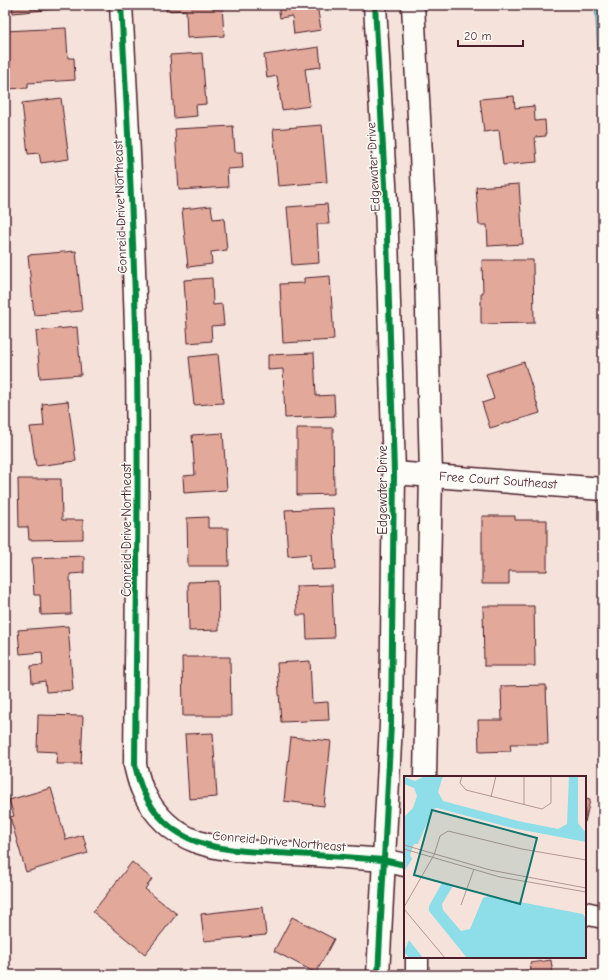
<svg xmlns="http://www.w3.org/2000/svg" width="608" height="980" font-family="'Comic Neue',sans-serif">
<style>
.water{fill:#8ddee8;stroke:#72929c}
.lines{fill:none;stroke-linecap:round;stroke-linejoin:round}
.shore{stroke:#656b77;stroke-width:1}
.building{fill:#e2a99b;stroke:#4a1f2b}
.street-casing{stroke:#4a1f2b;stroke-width:25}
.secondary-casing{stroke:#4a1f2b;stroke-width:25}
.street{stroke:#fdfcf7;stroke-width:22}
.secondary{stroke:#fdfcf7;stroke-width:22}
.cycleway-casing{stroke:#fdfcf7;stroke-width:8}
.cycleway{stroke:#00873e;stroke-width:6}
.labels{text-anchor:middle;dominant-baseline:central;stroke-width:3;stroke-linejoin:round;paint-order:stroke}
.street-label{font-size:13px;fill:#4a1f2b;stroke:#fdfcf7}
.inset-road{fill:none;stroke:#b19595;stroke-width:1}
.view{fill:#0f766e;fill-opacity:0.15;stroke:#0f766e;stroke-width:2}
.inset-edge{fill:none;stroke:#4a1f2b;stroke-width:2}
</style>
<rect width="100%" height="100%" fill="#f5e3db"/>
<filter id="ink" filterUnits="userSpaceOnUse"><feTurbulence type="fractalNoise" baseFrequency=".025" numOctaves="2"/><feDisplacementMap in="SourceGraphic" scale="8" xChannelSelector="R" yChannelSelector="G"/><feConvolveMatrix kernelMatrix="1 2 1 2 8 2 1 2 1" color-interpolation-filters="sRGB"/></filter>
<g filter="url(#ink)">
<path class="water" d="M 595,5 L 603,5 L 603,137 Z"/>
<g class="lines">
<path class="shore" d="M 599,5 L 603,67"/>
</g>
<path class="building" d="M 12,5 L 64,5 L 65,8 L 13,13 Z
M 166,5 L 222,5 L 224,36 L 187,38 L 186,10 L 166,11 Z
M 278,5 L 317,5 L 321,30 L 294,34 L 292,16 L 280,18 Z
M 66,28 L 68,58 L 74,58 L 75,80 L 28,83 L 28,88 L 5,89 L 5,31 Z
M 319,47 L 321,67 L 305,69 L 310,106 L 282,110 L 277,76 L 267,78 L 264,55 Z
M 202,53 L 206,104 L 196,105 L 197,116 L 174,118 L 170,55 Z
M 514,96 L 515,108 L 534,106 L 535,121 L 545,120 L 546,136 L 535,137 L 537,162 L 503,165 L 499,130 L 484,132 L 480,99 Z
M 61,98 L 69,159 L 41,163 L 39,153 L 28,154 L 22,103 Z
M 322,125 L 327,182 L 278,186 L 273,129 Z
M 233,126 L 235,152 L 242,152 L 243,168 L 227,169 L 228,187 L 179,190 L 175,129 Z
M 519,184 L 523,244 L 488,246 L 487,225 L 479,225 L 476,187 Z
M 327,204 L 329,224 L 317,224 L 319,263 L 292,265 L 287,207 Z
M 211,206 L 213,219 L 224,218 L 227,250 L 211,252 L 212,264 L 188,267 L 182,209 Z
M 76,251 L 82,311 L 34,315 L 28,255 Z
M 482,260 L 533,260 L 534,323 L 481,324 L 481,293 L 483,293 Z
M 330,276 L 334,340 L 283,343 L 280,284 L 304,283 L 304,278 Z
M 212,278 L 213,305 L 222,304 L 224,325 L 211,326 L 212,341 L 188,343 L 184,280 Z
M 77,327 L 81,375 L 40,378 L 36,331 Z
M 314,353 L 316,396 L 334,395 L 335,416 L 285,418 L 283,369 L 268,370 L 268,355 Z
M 218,354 L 223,403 L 194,405 L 189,357 Z
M 524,362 L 540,413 L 490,428 L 482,403 L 494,399 L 486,374 Z
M 68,401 L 76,461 L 36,466 L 30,427 L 44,426 L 42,404 Z
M 297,428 L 333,428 L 334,494 L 297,495 Z
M 223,433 L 227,490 L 184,493 L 183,476 L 195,475 L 192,435 Z
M 18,479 L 61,479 L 62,520 L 83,520 L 83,539 L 29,540 L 28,527 L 19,527 Z
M 333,508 L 336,569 L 311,570 L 310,554 L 288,556 L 285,510 Z
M 482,516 L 515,516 L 515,520 L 547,520 L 547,571 L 509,571 L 509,584 L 482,584 Z
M 208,517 L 208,528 L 228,528 L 229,566 L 188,566 L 187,518 Z
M 84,556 L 84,573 L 70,574 L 71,614 L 41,615 L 40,595 L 34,595 L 32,558 Z
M 218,581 L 219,630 L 189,631 L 188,582 Z
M 332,585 L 334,638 L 307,639 L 306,615 L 297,615 L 296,586 Z
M 483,606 L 534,606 L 535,666 L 484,666 Z
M 68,626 L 73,690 L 46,692 L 45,681 L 32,683 L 31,666 L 43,665 L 42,652 L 20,654 L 18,630 Z
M 182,657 L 230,657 L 231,716 L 183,716 Z
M 310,661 L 312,703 L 328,702 L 329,720 L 281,722 L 277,663 Z
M 546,685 L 548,744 L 510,744 L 511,751 L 479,752 L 478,720 L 502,720 L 501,686 Z
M 38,715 L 83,716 L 81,764 L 56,764 L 57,752 L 37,751 Z
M 213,733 L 217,797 L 189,799 L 185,734 Z
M 291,737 L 331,741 L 324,806 L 284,801 Z
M 51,788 L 66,840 L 83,835 L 88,853 L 26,872 L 10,817 L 14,816 L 9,800 Z
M 585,799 L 590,800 L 585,822 Z
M 132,862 L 152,879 L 145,889 L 177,914 L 145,954 L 93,912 Z
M 263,907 L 266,935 L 204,941 L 201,914 Z
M 292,917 L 334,939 L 316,973 L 274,951 Z
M 551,960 L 553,975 L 493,975 L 531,970 L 530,963 Z"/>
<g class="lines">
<g class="street-casing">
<path id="street" d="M 121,5 C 128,124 134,244 137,364 C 139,497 136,631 135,765 C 137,773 139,783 143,791 C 170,849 222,850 277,853 C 312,855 348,857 383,860 L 405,865
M 394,473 L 603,489
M 585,913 L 603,917"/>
</g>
<g class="secondary-casing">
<path id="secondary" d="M 375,5 L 386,202 L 394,473 L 391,724 L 378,975
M 413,5 L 425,230 L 431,475 L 425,777
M 417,975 L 417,957"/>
</g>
<use href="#street" class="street"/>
<use href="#secondary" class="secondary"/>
<g class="cycleway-casing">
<path id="cycleway" d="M 121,5 C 128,124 134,244 137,364 C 139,497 136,631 135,765 C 137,773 139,783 143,791 C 170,849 222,850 277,853 C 312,855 348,857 383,860 L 405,865
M 375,5 L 386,202 L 394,473 L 391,724 L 378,975"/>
</g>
<use href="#cycleway" class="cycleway"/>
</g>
</g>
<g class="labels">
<g class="street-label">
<text transform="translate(373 167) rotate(-93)">Edgewater Drive</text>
<text transform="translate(120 207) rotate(-92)">Conreid Drive Northeast</text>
<text transform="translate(498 480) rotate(4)">Free Court Southeast</text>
<text transform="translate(382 490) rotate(-90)">Edgewater Drive</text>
<text transform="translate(126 530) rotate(-90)">Conreid Drive Northeast</text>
<text transform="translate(279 841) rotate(5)">Conreid Drive Northeast</text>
</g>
</g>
<g transform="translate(404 776)">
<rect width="182" height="182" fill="#f5e3db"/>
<path d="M 21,0 L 39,0 L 34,16 L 39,25 L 114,45 L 154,53 L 163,48 L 165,0 L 174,0 L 174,47 L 182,57 L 182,66 L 108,52 L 33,32 L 29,33 L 14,68 L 10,68 L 6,79 L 8,83 L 0,96 L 0,41 L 9,32 L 13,20 L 10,12 L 0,8 L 0,1 L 11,5 ZM 38,107 L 49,110 L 38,128 L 39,134 L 57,155 L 66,153 L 79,122 L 84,120 L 179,138 L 182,143 L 182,182 L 63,182 L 25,135 L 25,130 ZM 5,164 L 19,182 L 5,182 L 0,176 Z" fill="#8ddee8"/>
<path class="inset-road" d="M 58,0 L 56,7 L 62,14 L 138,33 L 147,27 L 147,0M 87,21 L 92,0M 120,29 L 120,0M 0,69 L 86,94 L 182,112M 0,73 L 96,101 L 182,116M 57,129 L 70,93M 0,131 L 30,79 L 36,60 L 44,55 L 118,73 L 182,84M 0,133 L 41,182"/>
<path class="view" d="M 28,34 L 133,62 L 116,128 L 10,99 Z"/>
<rect width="182" height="182" class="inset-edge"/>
</g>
<rect width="608" height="980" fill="none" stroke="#fdfcf7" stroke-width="20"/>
<rect x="10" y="10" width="588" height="960" fill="none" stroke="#4a1f2b" stroke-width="1.5" filter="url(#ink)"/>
<path d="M458 40v6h65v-6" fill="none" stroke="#4a1f2b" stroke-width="2"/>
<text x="464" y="40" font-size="12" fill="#4a1f2b" stroke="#fdfcf7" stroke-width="3" paint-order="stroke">20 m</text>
</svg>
